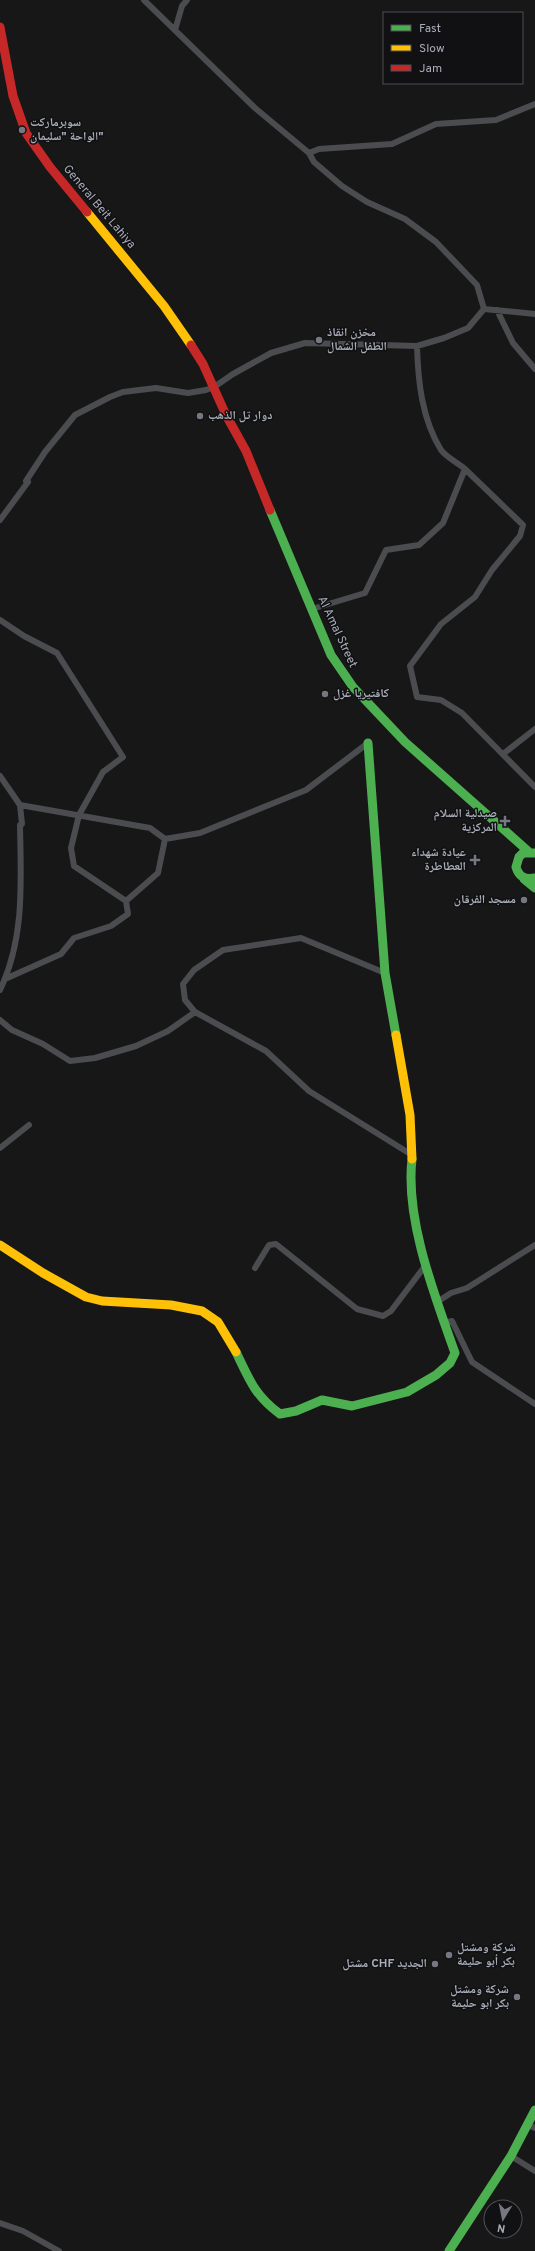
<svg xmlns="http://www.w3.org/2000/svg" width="535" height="2251" font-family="Overpass,'Noto Naskh Arabic',sans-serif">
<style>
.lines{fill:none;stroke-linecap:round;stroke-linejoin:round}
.street{stroke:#4b4c50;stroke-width:6}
.fast{stroke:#4caf50;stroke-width:9}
.slow{stroke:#ffc107;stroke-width:9}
.jam{stroke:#c62828;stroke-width:9}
.poi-dot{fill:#757880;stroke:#111113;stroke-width:1.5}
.labels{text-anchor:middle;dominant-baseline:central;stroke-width:3;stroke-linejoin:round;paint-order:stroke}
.poi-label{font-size:12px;font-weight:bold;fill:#a8adb8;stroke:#111113;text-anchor:start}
.street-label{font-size:12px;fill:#a8adb8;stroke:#111113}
</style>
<rect width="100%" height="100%" fill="#171717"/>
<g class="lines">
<path class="street" d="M 175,30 L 182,6 L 187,0
M 309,153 L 319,149 L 392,144 L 436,124 L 496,120 L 535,104
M 484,309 L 535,314
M 497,310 L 513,343 L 535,369
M 465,469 L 523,525 L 520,536 L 492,570 L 475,597 L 441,624 L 410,666 L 417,697 L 441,700 L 462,713 L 535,787
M 0,520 L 28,482 L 26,481 L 45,452 L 75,415 L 110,397 L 123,392 L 156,388 L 188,393 L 206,390 L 214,387 L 233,374 L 271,353 L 305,343 L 417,346 L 444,338 L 468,328 L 484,309 L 477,285 L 436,242 L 405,219 L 367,202 L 342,186 L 314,162 L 309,153 L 255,108 L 144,0
M 312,609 L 365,593 L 386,550 L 419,545 L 443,523 L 465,469 C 458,463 446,457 441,450 C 422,419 418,382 417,346
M 0,620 L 24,636 L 57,653 L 123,757 L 103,772 L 79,815 L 71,848 L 74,866 L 126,901
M 503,754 L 535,729
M 0,776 L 20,805 L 22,824 L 20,825 C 21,881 25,938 0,990
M 20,805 L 150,828 L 165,839 L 200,833 L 306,790 L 368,743
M 385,973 L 301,938 L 223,950 L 194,970 L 183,984 L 185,1000 L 195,1012 L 266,1051 L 309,1091 L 412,1155
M 5,979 L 61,954 L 74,938 L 111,926 L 128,914 L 126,901 L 158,873 L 165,839
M 0,1020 L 12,1030 L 43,1044 L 70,1061 L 95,1058 L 136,1046 L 168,1031 L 195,1012
M 0,1148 L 29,1125
M 255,1268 L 269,1245 L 276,1244 L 357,1309 L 383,1316 L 391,1311 L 425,1266
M 437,1302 L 451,1293 L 467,1288 L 535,1245
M 444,1323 L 452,1321 L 472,1362 L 535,1404
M 528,2125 L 535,2128
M 511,2156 L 535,2171
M 0,2223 L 23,2231 L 59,2251"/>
<path class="fast" d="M 270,510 L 331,655 L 353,687 L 405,742 L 528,851
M 368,743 L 385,973 L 396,1035
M 535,853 L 523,853 L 519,857 L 516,867 C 519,877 525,880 535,878
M 524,879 L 535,888
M 236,1352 C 249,1379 255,1396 280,1414 L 296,1411 L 322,1400 L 352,1406 L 407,1392 L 436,1375 L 450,1363 L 455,1353 C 435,1296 405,1220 412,1159
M 449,2251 L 511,2156 L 535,2110"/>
<path class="slow" d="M 87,212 L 164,306 L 191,345
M 396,1035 L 410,1115 L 412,1159
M 0,1245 L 43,1273 L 86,1297 L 102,1301 L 171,1305 L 202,1311 L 218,1322 L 236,1352"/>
<path class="jam" d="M 0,27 L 13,96 L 26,133 L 50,167 L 87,212
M 191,345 L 203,364 L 226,415 L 246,451 L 270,510"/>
</g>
<g class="poi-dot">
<circle cx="22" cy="130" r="4"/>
<circle cx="319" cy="340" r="4"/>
<circle cx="200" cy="416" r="4"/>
<circle cx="325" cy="694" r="4"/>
<path d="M503 815h4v4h4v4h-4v4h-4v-4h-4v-4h4z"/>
<path d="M473 854h4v4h4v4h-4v4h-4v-4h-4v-4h4z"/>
<circle cx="524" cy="900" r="4"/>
<circle cx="449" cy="1955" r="4"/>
<circle cx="435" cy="1964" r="4"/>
<circle cx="517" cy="1997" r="4"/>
</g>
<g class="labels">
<g class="poi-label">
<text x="30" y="123">سوبرماركت<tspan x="30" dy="14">الواحة "سليمان"</tspan></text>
<text x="327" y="333">مخزن انقاذ<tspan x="327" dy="14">الطفل الشمال</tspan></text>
<text x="208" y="416">دوار تل الذهب</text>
<text x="333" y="694">كافتيريا غزل</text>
<text x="497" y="814" text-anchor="end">صيدلية السلام<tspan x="497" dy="14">المركزية</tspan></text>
<text x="466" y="853" text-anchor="end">عيادة شهداء<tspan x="466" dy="14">العطاطرة</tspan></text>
<text x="516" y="900" text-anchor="end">مسجد الفرقان</text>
<text x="457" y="1948">شركة ومشتل<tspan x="457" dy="14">بكر أبو حليمة</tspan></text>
<text x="427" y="1964" text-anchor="end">مشتل CHF الجديد</text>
<text x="509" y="1990" text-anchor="end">شركة ومشتل<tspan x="509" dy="14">بكر ابو حليمة</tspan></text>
</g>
<g class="street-label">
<text transform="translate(99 207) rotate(50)">General Beit Lahiya</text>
<text transform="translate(337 632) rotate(65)">Al Amal Street</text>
</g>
</g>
<rect x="383" y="12" width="140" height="72" fill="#111113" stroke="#4d4f55"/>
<rect x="391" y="25" width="20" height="6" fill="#4caf50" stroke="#4d4f55"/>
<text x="419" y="32" font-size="12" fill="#a8adb8">Fast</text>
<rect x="391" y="45" width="20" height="6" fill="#ffc107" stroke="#4d4f55"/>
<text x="419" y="52" font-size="12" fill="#a8adb8">Slow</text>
<rect x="391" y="65" width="20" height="6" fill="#c62828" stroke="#4d4f55"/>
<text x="419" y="72" font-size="12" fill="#a8adb8">Jam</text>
<g transform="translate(503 2219) rotate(190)"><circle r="19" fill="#111113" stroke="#4d4f55"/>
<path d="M0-3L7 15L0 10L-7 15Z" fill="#757880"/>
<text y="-6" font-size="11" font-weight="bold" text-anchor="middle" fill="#a8adb8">N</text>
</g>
</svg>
